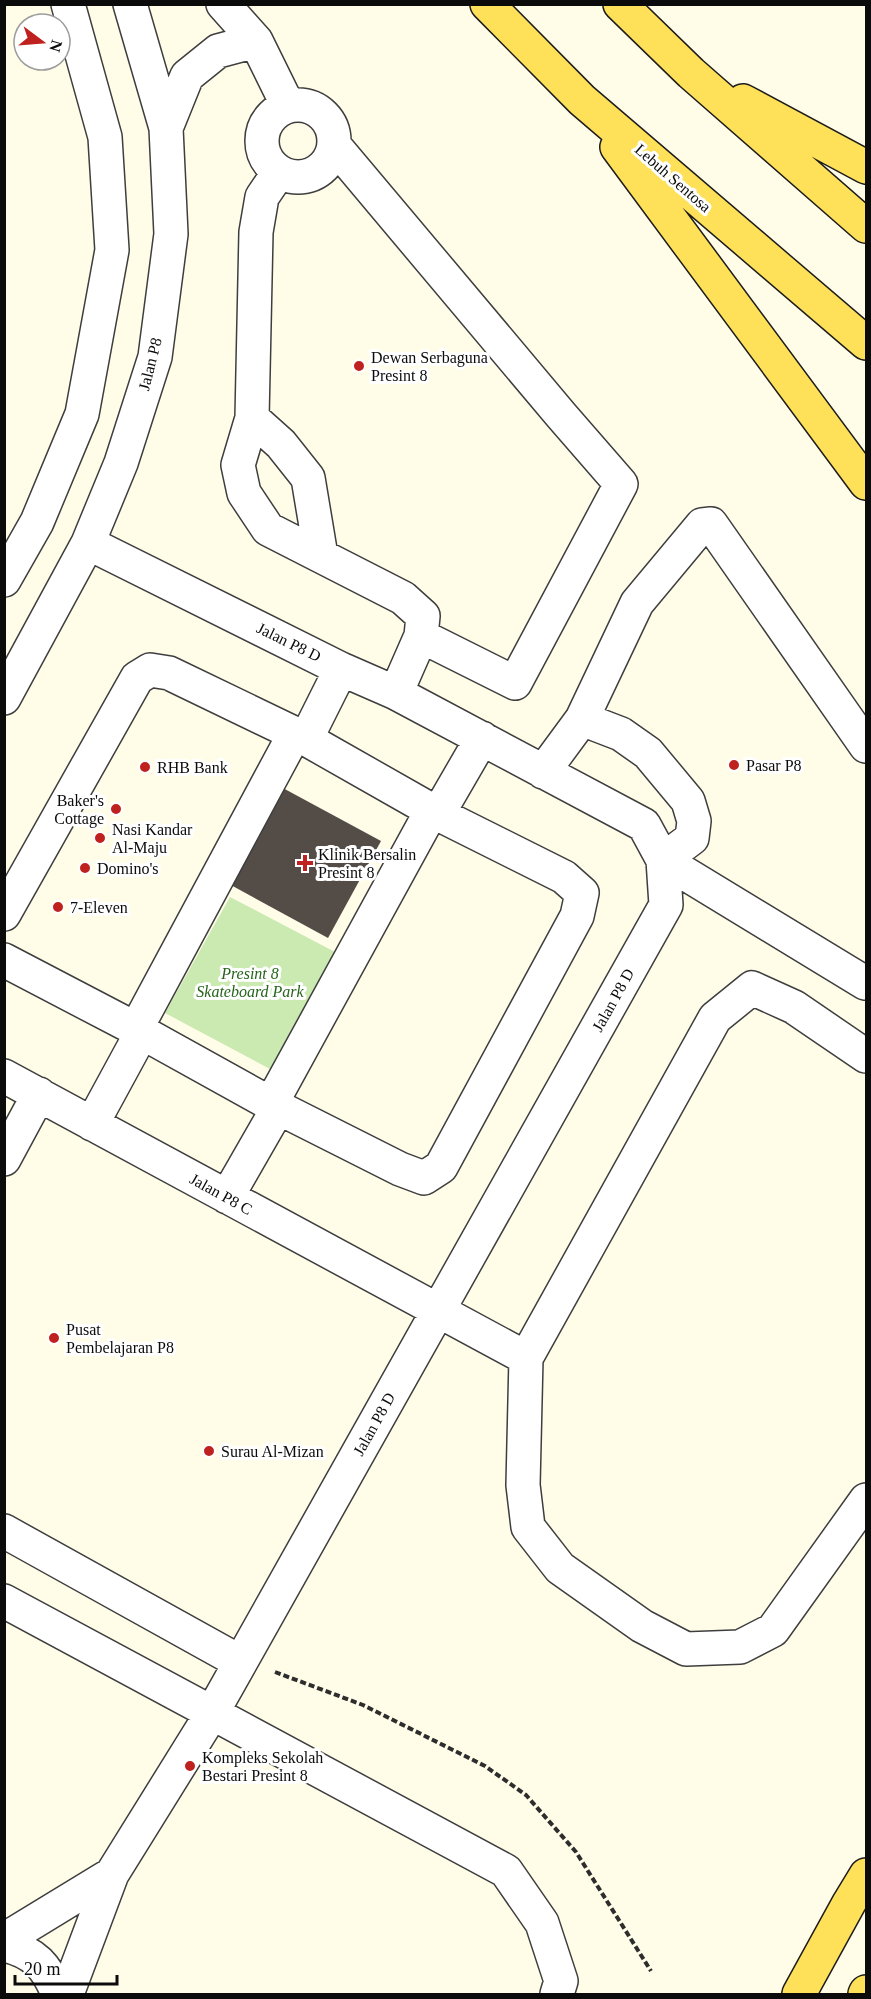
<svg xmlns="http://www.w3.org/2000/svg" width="871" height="1999" font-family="Georgia,serif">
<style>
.green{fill:#cbeab1}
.building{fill:#544c47}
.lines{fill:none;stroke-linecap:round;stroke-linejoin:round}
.minor-casing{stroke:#3e3e3e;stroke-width:36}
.major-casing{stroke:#1c1c1c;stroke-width:36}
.path{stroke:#2d2d2d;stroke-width:4;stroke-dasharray:6 3;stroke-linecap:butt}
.minor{stroke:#fff;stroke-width:33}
.major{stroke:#fee059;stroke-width:33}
.poi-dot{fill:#bf211f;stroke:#fff;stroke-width:2}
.labels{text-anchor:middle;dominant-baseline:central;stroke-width:6;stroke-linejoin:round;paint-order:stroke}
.street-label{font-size:16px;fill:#0b0b0b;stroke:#fff}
.poi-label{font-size:16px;fill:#0b0b0b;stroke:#fff;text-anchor:start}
.park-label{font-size:16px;font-style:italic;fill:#25641a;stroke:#fff}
</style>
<rect width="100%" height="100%" fill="#fffce8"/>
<path class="green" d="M 230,897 L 335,952 L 270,1069 L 165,1013 Z"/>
<path class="building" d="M 281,787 L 381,841 L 328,938 L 229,884 Z"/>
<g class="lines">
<g class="minor-casing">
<path id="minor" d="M 223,4 L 256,41 L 288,106
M262 141a36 36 0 1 1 72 0a36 36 0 1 1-72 0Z
M 166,128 L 187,76 L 218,51 L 256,41
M 334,145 L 561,415 L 621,484 L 515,683 L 421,636
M 279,172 L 262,197 L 256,232 L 252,418 L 238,465 L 244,493 L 268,529 L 403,598 L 423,616 L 421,636 L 396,693
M 252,418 L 281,444 L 308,478 L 321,556
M 4,580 L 37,522 L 82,414 L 112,250 L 105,137 L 68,4
M 4,698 L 88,543 L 121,463 L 155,357 L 171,234 L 166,128 L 130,4
M 582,719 L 621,734 L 648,753 L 688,801 L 694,821 L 692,838 L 663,860 L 865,983 L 866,981
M 306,739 L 341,669
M 543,772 L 582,719 L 637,603 L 702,525 L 711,524 L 866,746
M 438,814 L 482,738
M 4,914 L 137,678 L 150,670 L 169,673 L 306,739 L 438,814 L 564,877 L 582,893 L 577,916 L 441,1167 L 424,1178 L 400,1169 L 271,1104 L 136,1029 L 4,960
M 136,1029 L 295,733
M 866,1056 L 794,1007 L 752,988 L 715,1018 L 526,1358 L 523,1485 L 528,1527 L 560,1568 L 642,1626 L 686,1649 L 740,1647 L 773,1630 L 866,1500
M 4,1076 L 526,1358
M 271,1104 L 432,810
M 92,1124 L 142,1032
M 4,1159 L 39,1094
M 227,1197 L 278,1108
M 4,1531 L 240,1662
M 4,1601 L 506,1871 L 542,1923 L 561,1981 L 557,1994
M 4,1940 L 112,1874
M 4,1945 C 35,1952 47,1967 58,1994
M 67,1994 L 112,1874 L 212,1713 L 666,905 L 663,860 L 644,825 L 396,693 L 341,669 L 88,543"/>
</g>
<g class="major-casing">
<path id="major" d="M 487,4 L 582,100 L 866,343
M 620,4 L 691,73 L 866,226
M 743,101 L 866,167
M 617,147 L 866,483
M 799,1994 L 849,1903 L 866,1875
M 865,1994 L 866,1992"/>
</g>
<path class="path" d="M 275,1672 L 363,1705 L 485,1766 L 526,1795 L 576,1852 L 651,1971"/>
<use href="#minor" class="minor"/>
<use href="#major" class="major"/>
</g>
<g class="poi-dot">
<circle cx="359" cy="366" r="6"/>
<circle cx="734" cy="765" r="6"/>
<circle cx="145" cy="767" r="6"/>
<circle cx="116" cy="809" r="6"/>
<circle cx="100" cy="838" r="6"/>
<path d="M302 854h6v6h6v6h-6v6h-6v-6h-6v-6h6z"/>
<circle cx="85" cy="868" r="6"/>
<circle cx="58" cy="907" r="6"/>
<circle cx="54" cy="1338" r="6"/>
<circle cx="209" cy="1451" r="6"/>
<circle cx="190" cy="1766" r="6"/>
</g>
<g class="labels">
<g class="street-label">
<text transform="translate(673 178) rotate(41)">Lebuh Sentosa</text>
<text transform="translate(150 364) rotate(-76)">Jalan P8</text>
<text transform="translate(289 642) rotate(26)">Jalan P8 D</text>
<text transform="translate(613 1000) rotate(-61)">Jalan P8 D</text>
<text transform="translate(221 1194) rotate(29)">Jalan P8 C</text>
<text transform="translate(374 1424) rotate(-61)">Jalan P8 D</text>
</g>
<g class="poi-label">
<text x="371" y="357">Dewan Serbaguna<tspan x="371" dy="18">Presint 8</tspan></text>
<text x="746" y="765">Pasar P8</text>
<text x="157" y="767">RHB Bank</text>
<text x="104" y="800" text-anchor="end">Baker's<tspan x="104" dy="18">Cottage</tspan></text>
<text x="112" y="829">Nasi Kandar<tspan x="112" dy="18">Al-Maju</tspan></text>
<text x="318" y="854">Klinik Bersalin<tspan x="318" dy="18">Presint 8</tspan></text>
<text x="97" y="868">Domino's</text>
<text x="70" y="907">7-Eleven</text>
<text x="66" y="1329">Pusat<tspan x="66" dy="18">Pembelajaran P8</tspan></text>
<text x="221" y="1451">Surau Al-Mizan</text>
<text x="202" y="1757">Kompleks Sekolah<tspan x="202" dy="18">Bestari Presint 8</tspan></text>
</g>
<g class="park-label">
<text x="250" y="973">Presint 8<tspan x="250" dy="18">Skateboard Park</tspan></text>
</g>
</g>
<rect width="871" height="1999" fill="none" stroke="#0b0b0b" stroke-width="12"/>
<g transform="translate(42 42) rotate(106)"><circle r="28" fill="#ffffff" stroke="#9d9d9d" stroke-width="1.5"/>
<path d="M0-4.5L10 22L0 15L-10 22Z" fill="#bf211f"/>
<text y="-9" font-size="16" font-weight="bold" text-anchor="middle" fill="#0b0b0b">N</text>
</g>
<path d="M15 1975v9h102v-9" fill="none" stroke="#0b0b0b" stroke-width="3"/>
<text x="24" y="1975" font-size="18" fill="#0b0b0b" stroke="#ffffff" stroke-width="4.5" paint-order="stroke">20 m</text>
</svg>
